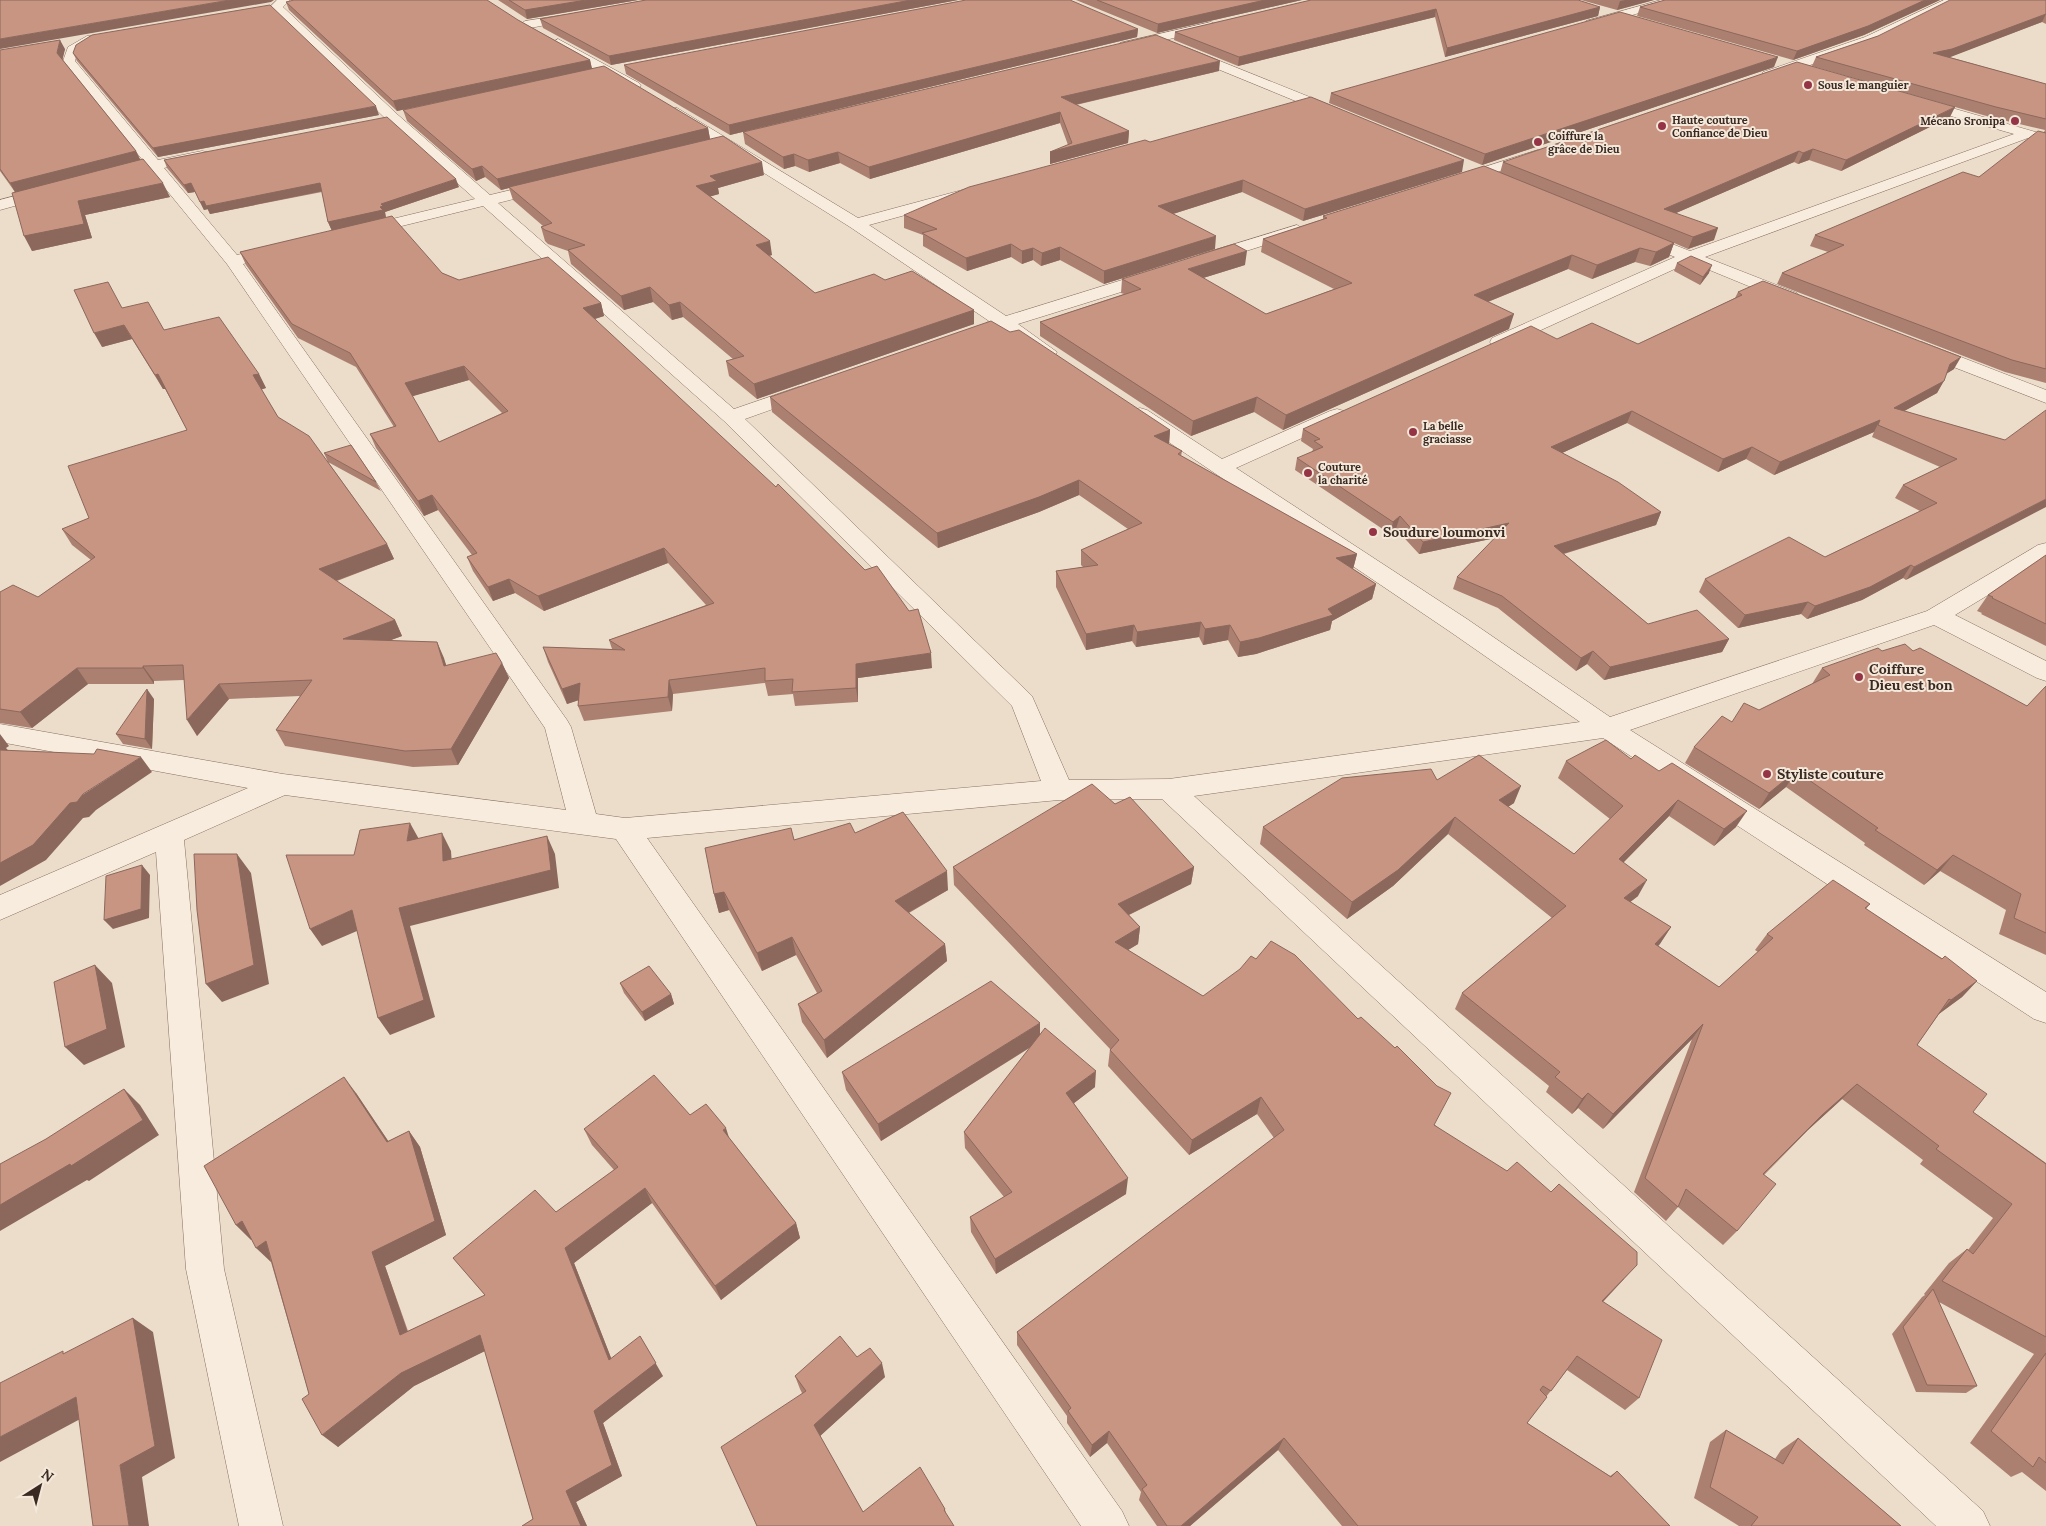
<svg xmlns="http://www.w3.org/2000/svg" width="2046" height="1526" font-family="Lora,serif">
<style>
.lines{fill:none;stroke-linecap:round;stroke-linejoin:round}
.minor-casing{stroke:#886f60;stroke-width:1}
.minor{fill:#f7ecde;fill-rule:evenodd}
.wall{fill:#ac8071;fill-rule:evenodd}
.shaded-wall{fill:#8c685c}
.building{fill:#c89583;stroke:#8c685c;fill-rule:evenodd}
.poi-dot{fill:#943444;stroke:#f4e8da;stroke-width:2}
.labels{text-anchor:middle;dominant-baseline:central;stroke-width:4;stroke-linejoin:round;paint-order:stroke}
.far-poi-label{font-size:11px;font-weight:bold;fill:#3a2a22;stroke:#f4e8da;text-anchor:start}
.poi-label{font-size:14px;font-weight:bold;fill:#3a2a22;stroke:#f4e8da;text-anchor:start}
</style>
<rect width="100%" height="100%" fill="#ecddcb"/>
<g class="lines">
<g class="minor-casing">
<path id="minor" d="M 277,0 L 290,0 L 283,7 L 398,115 L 490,195 L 548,181 L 553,183 L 556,186 L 553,189 L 498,203 L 734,409 L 798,387 L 812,387 L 815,391 L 812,395 L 745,419 L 1032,696 L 1069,780 L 1169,779 L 1580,722 L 1449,631 L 1133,418 L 1130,414 L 1133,410 L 1140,408 L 1147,410 L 1222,459 L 1330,411 L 1337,409 L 1344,411 L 1347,415 L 1344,419 L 1236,468 L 1467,619 L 1610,717 L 1927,611 L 2038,545 L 2046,543 L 2046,560 L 1955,615 L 2046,661 L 2046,681 L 2037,678 L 1934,625 L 1630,730 L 2046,992 L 2046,1023 L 2034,1019 L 1603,738 L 1194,796 L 1983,1511 L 1990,1526 L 1936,1526 L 1162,799 L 1059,800 L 647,838 L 1122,1511 L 1129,1526 L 1081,1526 L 616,839 L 285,795 L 184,840 L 224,1269 L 283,1526 L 239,1526 L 186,1269 L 156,852 L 0,920 L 0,895 L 248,788 L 0,742 L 0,724 L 283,774 L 566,810 L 545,728 L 227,264 L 151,171 L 113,179 L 106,175 L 108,172 L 145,163 L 63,61 L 68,47 L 87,36 L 95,36 L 97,39 L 95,42 L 78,52 L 75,61 L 158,160 L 202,151 L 207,152 L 209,155 L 207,158 L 164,168 L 237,255 L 280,245 L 286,246 L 288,250 L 286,254 L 243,264 L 567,720 L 571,727 L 596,814 L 625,818 L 1041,781 L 1012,706 L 724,421 L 483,206 L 361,236 L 355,234 L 353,231 L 355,228 L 475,199 L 388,121 L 272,9 L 270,7 Z
M 1661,0 L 1680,0 L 1678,2 L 1590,27 L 1584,23 L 1586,21 Z
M 1944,0 L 1959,0 L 1873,43 L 1773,78 L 1768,79 L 1762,75 L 1763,72 L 1865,37 Z
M 578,13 L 582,14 L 582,18 L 525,29 L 519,25 L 525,21 Z
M 1211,22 L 1215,24 L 1215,28 L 1124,50 L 1118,46 L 1120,43 Z
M 558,39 L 639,83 L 641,86 L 634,90 L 629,89 L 554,46 L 552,43 Z
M 1185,47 L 1342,110 L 1344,113 L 1337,117 L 1332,116 L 1181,54 L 1179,51 Z
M 1917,98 L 2046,135 L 2046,143 L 2028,138 L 1705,257 L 1797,293 L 1800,297 L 1797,301 L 1785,301 L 1690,262 L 1506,346 L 1492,346 L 1490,342 L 1492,338 L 1675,257 L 1632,239 L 1630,236 L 1632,233 L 1644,233 L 1690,251 L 2014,134 L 1912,105 L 1910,102 Z
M 677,108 L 858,218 L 966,189 L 971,191 L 974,194 L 971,197 L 869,225 L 1006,316 L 1151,271 L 1163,271 L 1166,275 L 1163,279 L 1018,324 L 1057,352 L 1055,356 L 1041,356 L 1001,329 L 992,331 L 986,330 L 983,326 L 989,321 L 850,227 L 672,115 L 670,112 L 672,109 Z
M 1538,150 L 1543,151 L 1545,154 L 1543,157 L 1458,185 L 1450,180 L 1453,177 Z
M 49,187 L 57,192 L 54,195 L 0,210 L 0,200 Z
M 1297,225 L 1305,230 L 1303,233 L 1205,264 L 1199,263 L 1197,259 L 1199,255 Z
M 1922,342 L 2046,390 L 2046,403 L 1915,352 L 1913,348 L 1915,344 Z"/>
</g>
<use href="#minor" class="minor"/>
</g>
<path class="wall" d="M 498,0 L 638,0 L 527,19 Z
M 646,0 L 958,0 L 611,65 L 543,28 L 540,19 Z
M 1076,0 L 1302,0 L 1157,33 Z
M 1311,0 L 1600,7 L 1598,16 L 1445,57 L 1435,17 L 1238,66 L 1174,40 L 1175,32 Z
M 1581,0 L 1654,0 L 1617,10 Z
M 1665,0 L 1940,0 L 1864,35 L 1793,60 L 1637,16 L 1640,7 Z
M 2046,0 L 2046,24 L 2042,22 L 1949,57 L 2046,84 L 2046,383 L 2005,372 L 1777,284 L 1782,273 L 1828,252 L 1810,246 L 1815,235 L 1979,177 L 2044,132 L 2045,130 L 1990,117 L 1812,66 L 1816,57 L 1878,36 Z
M 286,2 L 518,20 L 590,60 L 592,69 L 397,111 L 289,10 Z
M 1138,29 L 1137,37 L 730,135 L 626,74 L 624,65 Z
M 65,49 L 62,59 L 136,151 L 140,160 L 170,197 L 85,215 L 92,238 L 32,251 L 15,192 L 0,171 L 0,50 Z
M 73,53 L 379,115 L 158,157 L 77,61 Z
M 1774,67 L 1482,165 L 1329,103 L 1331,93 Z
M 1219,71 L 1076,105 L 1129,131 L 1128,143 L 1050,164 L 1050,152 L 1068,145 L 1060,123 L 870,179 L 840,163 L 809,172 L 795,166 L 784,169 L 745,144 L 743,132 Z
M 403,110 L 708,128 L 710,139 L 764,175 L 718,188 L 719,194 L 710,196 L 772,255 L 769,256 L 815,293 L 885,280 L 974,310 L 974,324 L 757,399 L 729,376 L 726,361 L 733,359 L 683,317 L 672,320 L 653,302 L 624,310 L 571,264 L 568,251 L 548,244 L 545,241 L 541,227 L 543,226 L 513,200 L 509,188 L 501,190 L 485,177 L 476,181 L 407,121 Z
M 1950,117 L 1841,171 L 1809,160 L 1798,164 L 1794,162 L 1676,213 L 1714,240 L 1688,249 L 1674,243 L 1669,257 L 1650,266 L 1635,262 L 1592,279 L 1568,269 L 1488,302 L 1509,329 L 1283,430 L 1254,412 L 1191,436 L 1040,336 L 1040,322 L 1124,294 L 1121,293 L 1122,279 L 1245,265 L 1203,278 L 1266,314 L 1334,289 L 1261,252 L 1263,239 L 1323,219 L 1323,216 L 1500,173 L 1503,162 Z
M 1150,142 L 1462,172 L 1303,221 L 1242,192 L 1173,214 L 1215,249 L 1104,284 L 1060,260 L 1041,266 L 1033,260 L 1022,264 L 1011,257 L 967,271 L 923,246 L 923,235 L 904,228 L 904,215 Z
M 164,160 L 459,187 L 385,212 L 386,218 L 442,273 L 459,280 L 601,303 L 604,316 L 594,319 L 932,668 L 858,678 L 858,702 L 795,706 L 793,694 L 768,696 L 765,683 L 673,694 L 672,711 L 584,721 L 578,706 L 579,700 L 567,704 L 548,662 L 543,647 L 612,649 L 609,640 L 706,605 L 668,563 L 544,611 L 515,593 L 493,601 L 473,571 L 467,557 L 472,555 L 438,510 L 424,516 L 376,448 L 370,434 L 394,427 L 356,367 L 298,338 L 246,265 L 240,252 L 332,231 L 328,222 L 322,192 L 210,214 L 208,209 L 204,210 L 195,192 L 188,193 L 167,168 ZM 469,380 L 502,413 L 439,442 L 412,396 Z
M 1677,263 L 1709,273 L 1700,285 L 1674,271 Z
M 1738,292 L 1954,369 L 1947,373 L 1937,393 L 1904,411 L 2005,440 L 1906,580 L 1903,578 L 1862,600 L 1807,619 L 1801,614 L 1738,628 L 1699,592 L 1705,579 L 1825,557 L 1920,511 L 1895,498 L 1903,485 L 1940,467 L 1872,437 L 1874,432 L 1774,475 L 1746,459 L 1718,472 L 1627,423 L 1562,453 L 1661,512 L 1656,525 L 1564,554 L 1648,624 L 1729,639 L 1722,652 L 1604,680 L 1587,664 L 1576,671 L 1498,608 L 1453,589 L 1457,577 L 1495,538 L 1419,554 L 1396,529 L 1390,534 L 1295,470 L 1297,458 L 1312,452 L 1313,449 L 1301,441 L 1303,429 L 1557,339 L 1638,344 L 1735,298 Z
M 122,308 L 164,330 L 259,374 L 266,388 L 261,389 L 278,417 L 328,462 L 324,453 L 376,482 L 381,491 L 328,462 L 387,544 L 394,559 L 337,581 L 395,620 L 402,636 L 388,641 L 437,642 L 446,665 L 502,663 L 509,678 L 458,765 L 413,767 L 285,746 L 276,730 L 300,696 L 229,699 L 197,736 L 184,680 L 154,681 L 154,684 L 88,684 L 32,728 L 0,723 L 0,592 L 38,597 L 91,560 L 72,545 L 62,529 L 89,518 L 187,430 L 165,389 L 163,389 L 132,339 L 102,347 Z
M 770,397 L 1170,430 L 1169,444 L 1182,451 L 1181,456 L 1357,554 L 1353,569 L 1376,584 L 1372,599 L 1332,621 L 1330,630 L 1256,654 L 1238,657 L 1228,640 L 1203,645 L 1199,637 L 1136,647 L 1132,641 L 1086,650 L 1056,587 L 1056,571 L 1083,567 L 1081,565 L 1081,550 L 1128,529 L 1079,495 L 1039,512 L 938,548 L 772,412 Z
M 2046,555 L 2046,646 L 1981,614 L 1982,613 L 1977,611 L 1988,595 Z
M 1882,651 L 1913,651 L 2027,706 L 2046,686 L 2046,955 L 1999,934 L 2006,910 L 1940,871 L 1924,885 L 1864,845 L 1865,843 L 1786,787 L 1759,809 L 1685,763 L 1694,747 L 1732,722 L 1759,710 L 1812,684 L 1822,668 Z
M 154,699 L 152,749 L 123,744 L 116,734 Z
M 1631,759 L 1736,827 L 1714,846 L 1669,816 L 1623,863 L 1638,896 L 1630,902 L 1671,927 L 1658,946 L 1719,987 L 1758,952 L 1755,950 L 1767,934 L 1870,904 L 1866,909 L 1977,981 L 1962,997 L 1939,1014 L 1917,1045 L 1973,1112 L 2046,1163 L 2046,1491 L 2022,1472 L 2011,1477 L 1970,1443 L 2034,1354 L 1939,1302 L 1977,1386 L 1966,1393 L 1916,1392 L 1892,1334 L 1922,1297 L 1925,1295 L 1924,1294 L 1949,1263 L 1967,1249 L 1968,1250 L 1993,1218 L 1920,1164 L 1923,1160 L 1842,1099 L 1808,1130 L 1764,1175 L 1737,1231 L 1723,1245 L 1678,1207 L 1666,1221 L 1634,1192 L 1692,1039 L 1603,1129 L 1578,1108 L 1572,1114 L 1546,1092 L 1549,1086 L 1455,1009 L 1462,993 L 1552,918 L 1448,834 L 1393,886 L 1347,919 L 1260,844 L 1263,827 L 1437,780 L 1514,803 L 1508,807 L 1574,854 L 1610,819 L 1558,778 L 1566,761 Z
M 1115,804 L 1194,867 L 1191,884 L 1129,915 L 1140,927 L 1138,944 L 1128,950 L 1203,996 L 1435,1125 L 1624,1279 L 1603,1302 L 1639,1398 L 1625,1410 L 1567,1370 L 1546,1397 L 1527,1423 L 1610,1476 L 1617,1471 L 1670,1526 L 1342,1526 L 1278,1450 L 1190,1526 L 1157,1526 L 1139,1500 L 1141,1492 L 1107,1443 L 1090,1457 L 1067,1423 L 1067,1416 L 1017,1345 L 1017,1332 L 1274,1138 L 1257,1114 L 1189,1155 L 1108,1066 L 1110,1049 L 954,885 L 953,867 Z
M 855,833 L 948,890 L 909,913 L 945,944 L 947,961 L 827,1058 L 802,1022 L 798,1004 L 817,993 L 796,955 L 762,971 L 729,910 L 719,913 L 714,894 L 794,840 Z
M 620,983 L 671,994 L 674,1004 L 645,1021 L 624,993 Z
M 1040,1034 L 1095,1087 L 1074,1103 L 1126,1194 L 996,1274 L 971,1232 L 970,1217 L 1004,1197 L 965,1148 L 964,1132 L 1031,1047 L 881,1141 L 846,1090 L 842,1072 Z
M 356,1093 L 388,1141 L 409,1131 L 420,1147 L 446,1235 L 385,1266 L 408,1331 L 485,1295 L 453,1258 L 556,1212 L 614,1170 L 592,1145 L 584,1129 L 690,1115 L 730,1139 L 796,1223 L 800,1238 L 721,1300 L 652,1203 L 574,1263 L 611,1358 L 663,1376 L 603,1423 L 622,1476 L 576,1502 L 587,1526 L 522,1526 L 533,1519 L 485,1351 L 414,1386 L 338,1447 L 309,1394 L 271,1262 L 251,1239 L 236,1225 Z
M 857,1357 L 885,1377 L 820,1436 L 863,1512 L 945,1509 L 946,1514 L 757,1526 L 802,1393 L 800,1389 L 795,1376 Z
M 1726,1430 L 1775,1459 L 1781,1450 L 1798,1438 L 1901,1526 L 1739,1526 L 1694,1498 L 1710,1442 Z"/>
<path class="shaded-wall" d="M 230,0 L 274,0 L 271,2 L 0,49 L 0,39 Z
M 586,0 L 638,0 L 527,19 L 525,10 Z
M 911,0 L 958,0 L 611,65 L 609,56 Z
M 1265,0 L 1302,0 L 1157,33 L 1158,24 Z
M 1625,0 L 1654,0 L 1617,10 L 1620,1 Z
M 1925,0 L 1940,0 L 1864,35 L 1793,60 L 1797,51 Z
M 1600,7 L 1598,16 L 1445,57 L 1447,48 Z
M 1436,9 L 1435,17 L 1238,66 L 1239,57 Z
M 2046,14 L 2042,22 L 1948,58 L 1933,53 Z
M 1138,29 L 1137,37 L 730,135 L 729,125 Z
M 60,40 L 65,49 L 62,62 L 57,53 Z
M 1778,57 L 1774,67 L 1482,165 L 1485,154 Z
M 590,60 L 592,69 L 397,111 L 393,101 Z
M 1220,61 L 1219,71 L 1061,108 L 1061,97 Z
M 376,106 L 379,115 L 158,157 L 153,148 Z
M 1955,107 L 1950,117 L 1841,171 L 1846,160 Z
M 1060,112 L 1060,123 L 870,179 L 869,167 Z
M 708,128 L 710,139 L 501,190 L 497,179 Z
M 1129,131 L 1128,143 L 1050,164 L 1050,152 Z
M 1813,149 L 1809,160 L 1798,164 L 1803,153 Z
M 136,151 L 141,161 L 16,194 L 10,183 Z
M 1799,151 L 1794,162 L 1660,220 L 1664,209 Z
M 838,152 L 840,163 L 809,172 L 808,160 Z
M 794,154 L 795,166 L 784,169 L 783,157 Z
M 1464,160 L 1462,172 L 1303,221 L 1305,209 Z
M 762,162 L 764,175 L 718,188 L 719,194 L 699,200 L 696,186 L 710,176 Z
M 482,166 L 485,177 L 476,181 L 472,169 Z
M 456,179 L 459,187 L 385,212 L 386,218 L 332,231 L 328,222 L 380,207 L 381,204 Z
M 1243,180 L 1242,192 L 1157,219 L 1158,206 Z
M 163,183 L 170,197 L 85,215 L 92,238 L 32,251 L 24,236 L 78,201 Z
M 191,183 L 195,192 L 188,193 L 184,185 Z
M 320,183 L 323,191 L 210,214 L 206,206 Z
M 204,201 L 208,209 L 204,210 L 200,202 Z
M 1718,228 L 1714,240 L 1688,249 L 1693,237 Z
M 1216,236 L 1215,249 L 1104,284 L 1104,271 Z
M 770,241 L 772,255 L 758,259 L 756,245 Z
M 1674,243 L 1669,257 L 1650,266 L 1656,252 Z
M 1011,244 L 1011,257 L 967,271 L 966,258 Z
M 1060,247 L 1060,260 L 1041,266 L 1042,253 Z
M 1033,248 L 1033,260 L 1022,264 L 1022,251 Z
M 1640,248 L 1635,262 L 1592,279 L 1597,265 Z
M 1247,251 L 1245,265 L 1187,283 L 1188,269 Z
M 1572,255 L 1568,269 L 1470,309 L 1474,295 Z
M 1712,265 L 1709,273 L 1700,285 L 1703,277 Z
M 650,287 L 653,302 L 624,310 L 621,296 Z
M 680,302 L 683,317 L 672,320 L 669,305 Z
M 601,303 L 604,316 L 586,322 L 583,308 Z
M 974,310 L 974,324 L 757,399 L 754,384 Z
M 1514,314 L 1509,329 L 1283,430 L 1286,415 Z
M 124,325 L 132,339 L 102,347 L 94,333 Z
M 1961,357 L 1954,369 L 1943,376 L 1950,364 Z
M 464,366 L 469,380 L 410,397 L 405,383 Z
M 158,374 L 166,389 L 163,389 L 155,375 Z
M 259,374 L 266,388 L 260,390 L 253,375 Z
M 1944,381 L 1937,393 L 1888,420 L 1894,408 Z
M 1257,397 L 1254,412 L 1191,436 L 1193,421 Z
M 1632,411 L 1627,423 L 1547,460 L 1551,447 Z
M 1880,420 L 1874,432 L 1774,475 L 1780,462 Z
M 1170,430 L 1169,444 L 1154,436 Z
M 1752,447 L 1746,459 L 1718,472 L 1723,459 Z
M 1079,480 L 1079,495 L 1039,512 L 938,548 L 937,533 Z
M 432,495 L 438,510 L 424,516 L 418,501 Z
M 2046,499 L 2046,507 L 1906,580 L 1914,567 Z
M 1661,512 L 1656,525 L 1549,558 L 1554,546 Z
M 1400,516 L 1396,529 L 1390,534 L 1393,522 Z
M 1509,523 L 1505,536 L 1419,554 L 1423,542 Z
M 387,544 L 394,559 L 327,584 L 319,569 Z
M 664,548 L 668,563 L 544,611 L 538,596 Z
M 1357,554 L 1353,569 L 1336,558 Z
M 1911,565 L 1903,578 L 1862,600 L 1807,619 L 1815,606 Z
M 509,579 L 515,593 L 493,601 L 488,587 Z
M 1376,584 L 1372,599 L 1332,621 L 1330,630 L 1256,654 L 1238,657 L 1240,642 L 1328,609 Z
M 1808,602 L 1801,614 L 1738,628 L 1745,615 Z
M 395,620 L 402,636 L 351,655 L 343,639 Z
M 1201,622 L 1199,637 L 1136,647 L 1137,632 Z
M 1134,625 L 1132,641 L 1086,650 L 1086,634 Z
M 1230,625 L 1228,640 L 1203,645 L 1205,629 Z
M 1729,639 L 1722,652 L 1604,680 L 1610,667 Z
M 437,642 L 444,658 L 451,681 L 444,666 Z
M 1593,651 L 1587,664 L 1576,671 L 1581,658 Z
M 931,653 L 932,668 L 858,678 L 858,702 L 856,688 L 856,664 Z
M 502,663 L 509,678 L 458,765 L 451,749 Z
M 143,666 L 154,681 L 154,684 L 143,668 Z
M 77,668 L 88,684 L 32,728 L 20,712 Z
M 669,680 L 673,694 L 672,711 L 668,697 Z
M 580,683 L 585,698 L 567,704 L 562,689 Z
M 219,684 L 229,699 L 197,736 L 187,720 Z
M 147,689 L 154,699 L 152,749 L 145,739 Z
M 0,734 L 9,746 L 6,748 L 14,757 L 0,758 Z
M 141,757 L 152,772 L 96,810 L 89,817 L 83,818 L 46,860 L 0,886 L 0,863 L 70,803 Z
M 1796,771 L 1786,787 L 1759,809 L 1769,793 Z
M 1521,786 L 1514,803 L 1492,817 L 1499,800 Z
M 1678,800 L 1669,816 L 1610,876 L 1619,859 Z
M 1747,811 L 1736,827 L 1714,846 L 1724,829 Z
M 1455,817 L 1448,834 L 1393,886 L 1347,919 L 1352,902 Z
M 410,823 L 420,841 L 407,841 Z
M 442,833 L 451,851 L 453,879 L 443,861 Z
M 547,836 L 555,854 L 559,888 L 410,926 L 435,1017 L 390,1035 L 378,1018 L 399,908 Z
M 237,854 L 251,873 L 269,984 L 222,1002 L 206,984 Z
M 1953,855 L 1940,871 L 1924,885 L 1937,870 Z
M 142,865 L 150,875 L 149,918 L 113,929 L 104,920 Z
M 1194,867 L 1191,884 L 1116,921 L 1118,904 Z
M 947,871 L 948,890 L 897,919 L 895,901 Z
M 1647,880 L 1638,896 L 1615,914 L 1624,898 Z
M 724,892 L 729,910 L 719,913 L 714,894 Z
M 352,910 L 364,928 L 322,946 L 310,929 Z
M 1140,927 L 1138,944 L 1113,959 L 1115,942 Z
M 1671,927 L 1660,944 L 1645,960 L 1655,944 Z
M 792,937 L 796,955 L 762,971 L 757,953 Z
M 945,944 L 947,961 L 827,1058 L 824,1040 Z
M 95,965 L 112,983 L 125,1047 L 84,1065 L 65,1047 Z
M 1977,981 L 1962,997 L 1936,1016 L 1951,1000 Z
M 671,994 L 674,1004 L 645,1021 L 642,1012 Z
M 1040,1023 L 1040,1041 L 881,1141 L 878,1124 Z
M 1703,1024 L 1692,1039 L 1603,1129 L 1613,1114 Z
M 1096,1071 L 1095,1087 L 1065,1110 L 1066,1093 Z
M 344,1077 L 356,1093 L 399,1157 L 387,1142 Z
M 1857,1084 L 1842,1099 L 1808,1130 L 1750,1189 L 1822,1115 Z
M 124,1089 L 140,1105 L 159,1135 L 89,1181 L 87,1180 L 0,1231 L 0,1205 Z
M 1588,1093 L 1578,1108 L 1572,1114 L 1582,1099 Z
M 1261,1097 L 1257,1114 L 1189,1155 L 1192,1140 Z
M 726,1128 L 731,1144 L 723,1130 Z
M 409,1131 L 420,1147 L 446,1235 L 385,1266 L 413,1348 L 400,1335 L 372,1252 Z
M 1128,1178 L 1126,1194 L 996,1274 L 995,1259 Z
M 645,1188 L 652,1203 L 574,1263 L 617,1373 L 609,1360 L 565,1248 Z
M 242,1221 L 257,1236 L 251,1240 L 236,1225 Z
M 796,1223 L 800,1238 L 721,1300 L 715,1286 Z
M 266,1241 L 271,1262 L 256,1248 Z
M 1637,1265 L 1624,1279 L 1590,1315 L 1602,1301 Z
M 133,1318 L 153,1332 L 175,1458 L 142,1477 L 149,1526 L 129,1526 L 120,1465 Z
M 480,1335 L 491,1348 L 414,1386 L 338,1447 L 322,1435 L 401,1373 Z
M 640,1336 L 663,1376 L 603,1423 L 622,1476 L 576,1502 L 587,1526 L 581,1526 L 566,1491 L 594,1411 Z
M 882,1363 L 885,1377 L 819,1437 L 814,1425 Z
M 76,1397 L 97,1410 L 0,1462 L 0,1437 Z
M 1109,1431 L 1107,1443 L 1090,1457 L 1092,1445 Z
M 1284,1438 L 1278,1450 L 1190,1526 L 1181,1526 Z"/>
<path class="building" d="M 0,0 L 230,0 L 0,39 Z
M 294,0 L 487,0 L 518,20 L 590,60 L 393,101 L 286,2 Z
M 509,0 L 586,0 L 525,10 Z
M 646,0 L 911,0 L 609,56 L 540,19 Z
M 966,0 L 1070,0 L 1138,29 L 729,125 L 624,65 Z
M 1097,0 L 1265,0 L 1158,24 Z
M 1311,0 L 1578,0 L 1600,7 L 1447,48 L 1436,9 L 1239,57 L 1175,32 Z
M 1665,0 L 1925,0 L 1868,26 L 1797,51 L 1640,7 Z
M 1950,0 L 2046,0 L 2046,14 L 1952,49 L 1933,53 L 2046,84 L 2046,119 L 1996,107 L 1816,57 L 1878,36 Z
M 270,5 L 376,106 L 153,148 L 73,53 L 76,45 L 92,35 Z
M 1620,12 L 1778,57 L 1485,154 L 1331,93 Z
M 1156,35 L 1220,61 L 1061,97 L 1129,131 L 1050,152 L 1072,143 L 1060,112 L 869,167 L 838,152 L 808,160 L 794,154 L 783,157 L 743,132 Z
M 60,40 L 57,53 L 136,151 L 10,183 L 0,169 L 0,50 Z
M 1797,62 L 1955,107 L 1846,160 L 1813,149 L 1803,153 L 1799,151 L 1664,209 L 1718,228 L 1693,237 L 1503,162 Z
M 604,66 L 708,128 L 497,179 L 482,166 L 472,169 L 403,110 Z
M 1311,97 L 1464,160 L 1305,209 L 1243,180 L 1158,206 L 1216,236 L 1104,271 L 1060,247 L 1042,253 L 1033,248 L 1022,251 L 1011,244 L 966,258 L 922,233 L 937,229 L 904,215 L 969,187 L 1145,140 L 1150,142 Z
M 387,117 L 456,179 L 381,204 L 383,206 L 380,207 L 383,210 L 328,222 L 320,183 L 206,206 L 204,201 L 200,202 L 191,183 L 184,185 L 164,160 Z
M 2038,131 L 2046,133 L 2046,369 L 2012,360 L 1782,273 L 1844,245 L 1815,235 L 1963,172 L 1979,177 Z
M 723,136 L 762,162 L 710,176 L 717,181 L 696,186 L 770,241 L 756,245 L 815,293 L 874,274 L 885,280 L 912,271 L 974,310 L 754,384 L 726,361 L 744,356 L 680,302 L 669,305 L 650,287 L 621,296 L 568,250 L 585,245 L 545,230 L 541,227 L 552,223 L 509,187 Z
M 143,159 L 163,183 L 78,201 L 84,224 L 24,236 L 12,193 Z
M 1484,166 L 1674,243 L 1656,252 L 1640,248 L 1597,265 L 1572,255 L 1474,295 L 1514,314 L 1286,415 L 1257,397 L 1193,421 L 1040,322 L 1141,289 L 1122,279 L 1234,244 L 1247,251 L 1188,269 L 1266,314 L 1352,283 L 1263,239 L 1327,218 L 1323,216 Z
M 392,216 L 442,273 L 459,280 L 548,257 L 601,303 L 583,308 L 776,487 L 778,484 L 865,570 L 877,566 L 909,611 L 918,609 L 931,653 L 856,664 L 856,688 L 792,692 L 793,679 L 765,681 L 765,668 L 669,680 L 668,697 L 578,706 L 580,683 L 562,689 L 543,647 L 625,650 L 609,640 L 714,603 L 664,548 L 538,596 L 509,579 L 488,587 L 467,557 L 477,553 L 432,495 L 418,501 L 370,434 L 396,426 L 350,353 L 292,324 L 240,252 ZM 464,366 L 508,411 L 439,442 L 405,383 Z
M 1691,256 L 1712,265 L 1703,277 L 1677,263 Z
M 1763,281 L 1961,357 L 1950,364 L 1944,381 L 1894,408 L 2005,440 L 2046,410 L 2046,499 L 1914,567 L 1911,565 L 1870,587 L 1815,606 L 1808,602 L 1745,615 L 1705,579 L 1789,537 L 1825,557 L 1937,503 L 1903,485 L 1957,459 L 1878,425 L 1880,420 L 1780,462 L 1752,447 L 1723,459 L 1632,411 L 1551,447 L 1618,482 L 1661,512 L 1554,546 L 1648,624 L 1697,610 L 1729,639 L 1610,667 L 1593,651 L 1581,658 L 1502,596 L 1457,577 L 1509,523 L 1423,542 L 1400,516 L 1393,522 L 1297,458 L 1323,447 L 1314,441 L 1320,439 L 1303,429 L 1531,326 L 1557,339 L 1592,323 L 1638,344 L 1742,295 L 1738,292 Z
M 108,282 L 122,308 L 148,302 L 164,330 L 219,317 L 259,374 L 253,375 L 278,417 L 309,436 L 387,544 L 319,569 L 395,620 L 343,639 L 437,642 L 444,666 L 496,653 L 502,663 L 451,749 L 405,751 L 276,730 L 312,680 L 219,684 L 187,720 L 183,665 L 143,666 L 143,668 L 77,668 L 20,712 L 0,709 L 0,592 L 13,585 L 38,597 L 95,557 L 62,529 L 89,518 L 68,466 L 187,430 L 158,374 L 155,375 L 124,325 L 94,333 L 74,290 Z
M 991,321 L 1010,332 L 1019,330 L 1170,430 L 1154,436 L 1182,451 L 1178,454 L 1357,554 L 1336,558 L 1376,584 L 1328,609 L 1333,615 L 1259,638 L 1240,642 L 1230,625 L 1205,629 L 1201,622 L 1137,632 L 1134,625 L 1086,634 L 1056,571 L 1098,565 L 1081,550 L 1142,523 L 1079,480 L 1039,497 L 937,533 L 770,397 Z
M 351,445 L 376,482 L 324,453 Z
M 2046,555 L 2046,624 L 1992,598 L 1993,597 L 1988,595 Z
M 1905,644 L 1913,651 L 1920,648 L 2027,706 L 2046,686 L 2046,933 L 2014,918 L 2021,894 L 1953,855 L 1937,870 L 1875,830 L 1878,828 L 1796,771 L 1769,793 L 1694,747 L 1722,716 L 1732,722 L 1744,703 L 1759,710 L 1830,675 L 1822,668 L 1878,648 L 1882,651 Z
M 147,689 L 145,739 L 116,734 Z
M 1606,740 L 1631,759 L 1635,755 L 1659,771 L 1672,763 L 1747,811 L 1724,829 L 1678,800 L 1619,859 L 1647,880 L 1624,898 L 1671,927 L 1655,944 L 1719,987 L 1773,938 L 1767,934 L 1833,880 L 1870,904 L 1865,908 L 1942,959 L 1945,956 L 1977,981 L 1951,1000 L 1949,999 L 1917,1045 L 1987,1094 L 1973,1112 L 2046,1164 L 2046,1337 L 1942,1281 L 1967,1249 L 1973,1254 L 2012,1204 L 1936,1149 L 1939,1146 L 1857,1084 L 1822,1115 L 1763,1174 L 1776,1184 L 1737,1231 L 1686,1189 L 1678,1207 L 1645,1178 L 1703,1024 L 1613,1114 L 1588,1093 L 1582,1099 L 1555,1077 L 1560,1072 L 1462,993 L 1566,906 L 1455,817 L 1398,870 L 1352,902 L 1263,827 L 1342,778 L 1431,769 L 1437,780 L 1479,755 L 1521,786 L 1499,800 L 1574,854 L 1623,806 L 1566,761 Z
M 97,749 L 141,757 L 83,794 L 77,802 L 70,803 L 33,845 L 0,863 L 0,750 L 94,754 Z
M 1092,784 L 1115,804 L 1130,797 L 1194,867 L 1118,904 L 1140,927 L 1115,942 L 1203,996 L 1240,969 L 1251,956 L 1256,959 L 1271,941 L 1295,955 L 1358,1019 L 1361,1017 L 1395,1048 L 1397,1046 L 1437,1086 L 1451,1093 L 1434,1125 L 1507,1171 L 1517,1162 L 1551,1192 L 1559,1184 L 1637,1252 L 1637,1265 L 1602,1301 L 1662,1340 L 1639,1398 L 1577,1356 L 1551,1391 L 1543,1386 L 1540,1390 L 1547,1397 L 1527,1423 L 1611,1477 L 1617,1471 L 1670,1526 L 1358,1526 L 1284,1438 L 1181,1526 L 1167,1526 L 1142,1489 L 1147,1485 L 1109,1431 L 1092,1445 L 1068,1411 L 1071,1408 L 1017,1332 L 1284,1130 L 1261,1097 L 1192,1140 L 1110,1050 L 1119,1040 L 953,867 Z
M 903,812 L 947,871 L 895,901 L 945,944 L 824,1040 L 798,1004 L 822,991 L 792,937 L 757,953 L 724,892 L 714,894 L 705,848 L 791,828 L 794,840 L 850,823 L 855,833 Z
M 410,823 L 407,841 L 442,833 L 443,861 L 547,836 L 551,870 L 399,908 L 424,1000 L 378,1018 L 352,910 L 310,929 L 286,855 L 354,855 L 360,830 Z
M 194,854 L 237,854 L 254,965 L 206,984 L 197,910 Z
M 142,865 L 141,909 L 104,920 L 106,876 Z
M 95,965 L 107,1029 L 65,1047 L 54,982 Z
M 649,966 L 671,994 L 642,1012 L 620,983 Z
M 991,981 L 1040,1023 L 878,1124 L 842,1072 Z
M 1045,1028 L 1096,1071 L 1066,1093 L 1128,1178 L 995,1259 L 970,1217 L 1012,1192 L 964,1132 Z
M 654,1075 L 690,1115 L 706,1104 L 726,1128 L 723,1130 L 796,1223 L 715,1286 L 645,1188 L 565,1248 L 609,1360 L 640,1336 L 656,1363 L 594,1411 L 612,1465 L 566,1491 L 581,1526 L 522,1526 L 533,1519 L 480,1335 L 401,1373 L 322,1435 L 302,1399 L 309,1394 L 266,1241 L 256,1248 L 242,1221 L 236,1225 L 204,1166 L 344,1077 L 387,1142 L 409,1131 L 435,1221 L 372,1252 L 400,1335 L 485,1295 L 453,1258 L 535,1190 L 556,1212 L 618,1167 L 584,1129 Z
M 124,1089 L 143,1120 L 71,1166 L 70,1164 L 0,1205 L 0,1164 L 46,1139 Z
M 1933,1289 L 1977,1386 L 1927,1385 L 1903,1327 Z
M 133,1318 L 155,1446 L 120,1465 L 129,1526 L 93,1526 L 76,1397 L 0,1437 L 0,1383 L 63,1351 L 63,1354 Z
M 840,1336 L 857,1357 L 870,1348 L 882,1363 L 814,1425 L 863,1512 L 920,1467 L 945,1509 L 944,1510 L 954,1526 L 757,1526 L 721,1447 L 806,1391 L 795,1376 Z
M 2046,1353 L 2046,1463 L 2039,1457 L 2033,1467 L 1991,1431 Z
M 1726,1430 L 1783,1464 L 1798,1438 L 1901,1526 L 1751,1526 L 1758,1517 L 1710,1487 Z"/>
<g class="poi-dot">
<circle cx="1808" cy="85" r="5"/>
<circle cx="2015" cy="121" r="5"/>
<circle cx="1662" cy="126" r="5"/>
<circle cx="1538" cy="142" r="5"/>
<circle cx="1413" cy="432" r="5"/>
<circle cx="1308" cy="473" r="5"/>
<circle cx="1373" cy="532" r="5"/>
<circle cx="1859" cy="677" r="5"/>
<circle cx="1767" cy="774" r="5"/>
</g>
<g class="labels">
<g class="far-poi-label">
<text x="1818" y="85">Sous le manguier</text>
<text x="1672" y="120">Haute couture<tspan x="1672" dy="13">Confiance de Dieu</tspan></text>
<text x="2005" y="121" text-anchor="end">Mécano Sronipa</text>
<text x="1548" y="136">Coiffure la<tspan x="1548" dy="13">grâce de Dieu</tspan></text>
<text x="1423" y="426">La belle<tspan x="1423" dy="13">graciasse</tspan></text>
<text x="1318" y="467">Couture<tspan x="1318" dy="13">la charité</tspan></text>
</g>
<g class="poi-label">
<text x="1383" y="532">Soudure loumonvi</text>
<text x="1869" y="669">Coiffure<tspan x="1869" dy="16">Dieu est bon</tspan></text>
<text x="1777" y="774">Styliste couture</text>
</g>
</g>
<g transform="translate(40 1486) rotate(36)" stroke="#f4e8da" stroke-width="4" paint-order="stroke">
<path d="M0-4L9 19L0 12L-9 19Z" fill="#3a2a22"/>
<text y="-8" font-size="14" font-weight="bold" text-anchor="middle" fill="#3a2a22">N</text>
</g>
</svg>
